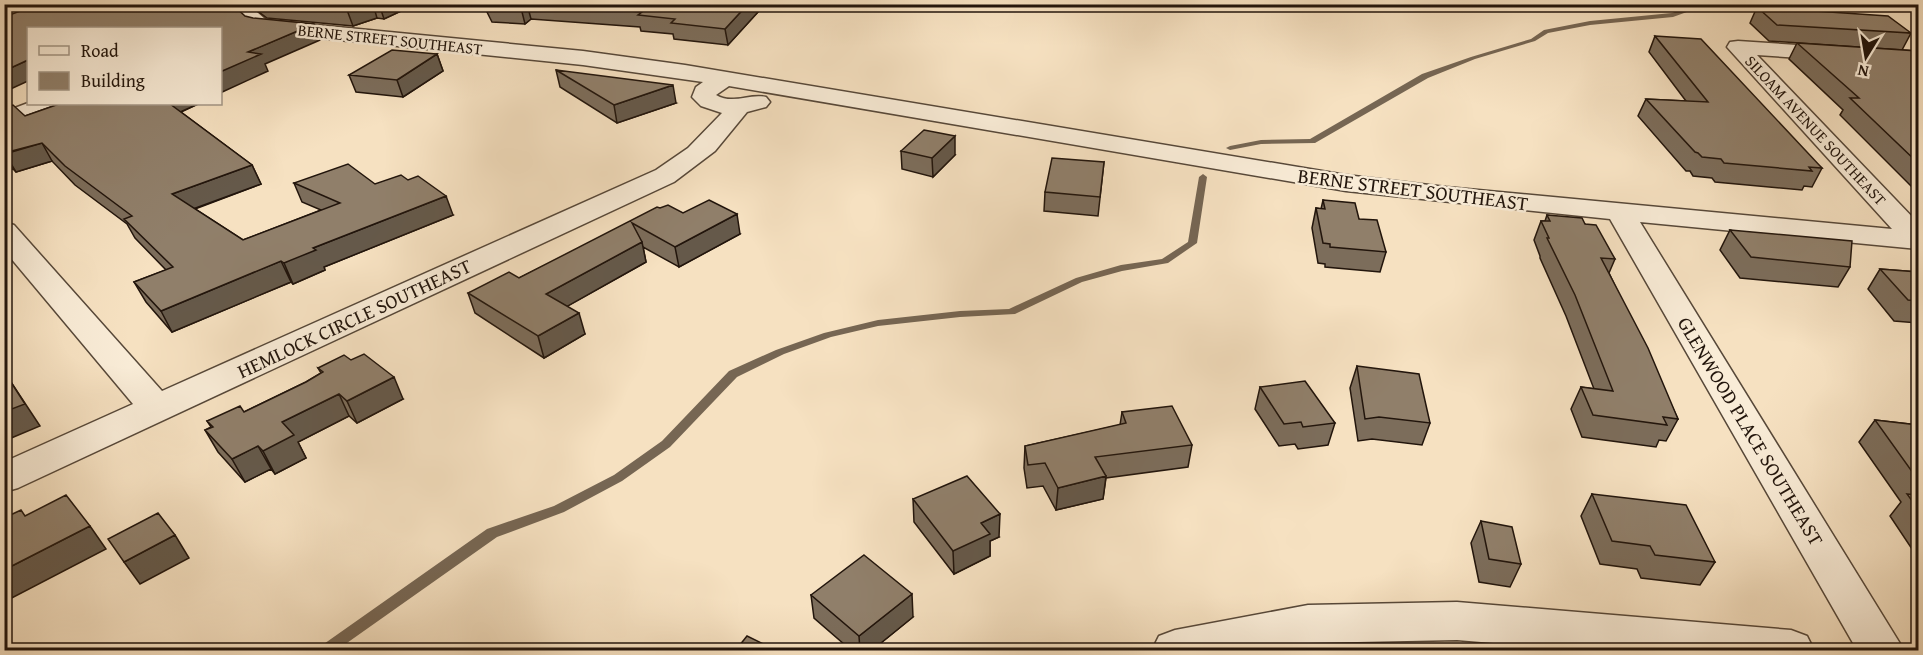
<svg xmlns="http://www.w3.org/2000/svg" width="1923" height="655" font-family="'Gentium Book Plus',serif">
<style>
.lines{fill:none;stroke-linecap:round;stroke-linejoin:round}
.stream{fill:#766653;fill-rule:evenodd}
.street-casing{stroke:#574839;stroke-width:3}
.street{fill:#f9ecd7;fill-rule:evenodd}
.wall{fill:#7c6d5b;stroke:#22150c;stroke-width:1.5}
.shaded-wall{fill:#65594a;stroke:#22150c;stroke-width:1.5}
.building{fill:#907f6a;stroke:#22150c;stroke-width:1.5}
.labels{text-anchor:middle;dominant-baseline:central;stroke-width:5;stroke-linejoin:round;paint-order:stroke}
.far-street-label{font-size:16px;fill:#22150c;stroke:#f9ecd7}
.street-label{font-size:20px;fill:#22150c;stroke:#f9ecd7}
</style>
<rect width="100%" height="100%" fill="#f6e1c1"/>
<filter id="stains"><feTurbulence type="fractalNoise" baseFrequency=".00333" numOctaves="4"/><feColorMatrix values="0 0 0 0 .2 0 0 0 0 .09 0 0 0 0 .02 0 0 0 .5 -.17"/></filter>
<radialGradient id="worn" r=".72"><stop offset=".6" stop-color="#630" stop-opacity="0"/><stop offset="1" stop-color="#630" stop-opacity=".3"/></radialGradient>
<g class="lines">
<path class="stream" d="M 1698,4 L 1709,4 L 1673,17 L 1590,25 L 1548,33 L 1535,41 L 1475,59 L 1428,78 L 1315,143 L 1261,144 L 1230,150 L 1226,148 L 1230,146 L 1261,140 L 1310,139 L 1422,74 L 1471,57 L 1531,39 L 1544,30 L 1590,21 L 1672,13 Z
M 1203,174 L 1207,177 L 1197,243 L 1168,263 L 1122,271 L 1082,282 L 1015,314 L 960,317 L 878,326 L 831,337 L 784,354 L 737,377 L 670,447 L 622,481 L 564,512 L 497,537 L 337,650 L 319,650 L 321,646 L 487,529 L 554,506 L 614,475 L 662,441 L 729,371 L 776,350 L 824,333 L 878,320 L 960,311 L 1009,309 L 1076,278 L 1121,265 L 1162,259 L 1188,242 L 1199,177 Z"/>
<g class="street-casing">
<path id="street" d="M 137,4 C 169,4 221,0 251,9 C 257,11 261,16 266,20 L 583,51 L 685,65 L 1346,175 L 1446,187 L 1892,229 L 1727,47 L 1730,42 L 1738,41 L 1918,53 L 1918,66 L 1757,55 L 1918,223 L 1918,249 L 1640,222 L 1904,650 L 1857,650 L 1610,219 L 1346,191 L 729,86 L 716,95 C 733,105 749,93 766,97 L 770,102 L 766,107 L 747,112 L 715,151 L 674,182 L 18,488 L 4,492 L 4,462 L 133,404 L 4,250 L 4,222 L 14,225 L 162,391 L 656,170 L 688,148 L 722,113 L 701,106 L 692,97 L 696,87 L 703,82 L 583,65 L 260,32 L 253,30 L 241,19 L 146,10 L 139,8 Z
M 28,103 L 61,104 L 57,109 L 4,127 L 4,112 Z
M 1457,602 L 1791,630 L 1807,636 L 1814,650 L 1579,650 L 1457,640 L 1308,643 L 1269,650 L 1152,650 L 1159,636 L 1175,630 L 1308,605 Z"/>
</g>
<use href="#street" class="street"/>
</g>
<path class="wall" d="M 238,4 L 416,4 L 384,19 L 377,18 L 353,26 L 267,18 L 252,7 Z
M 483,4 L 757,4 L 758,12 L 728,45 L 674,39 L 673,34 L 641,31 L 640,27 L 531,19 L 525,24 L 492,22 Z
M 1757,7 L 1911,33 L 1902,50 L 1769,41 L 1750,23 Z
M 1655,36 L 1822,168 L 1812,187 L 1804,186 L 1802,190 L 1715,182 L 1712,178 L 1693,176 L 1690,171 L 1686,171 L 1638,116 L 1646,99 L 1686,101 L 1649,52 Z
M 1797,43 L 1918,51 L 1918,193 L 1840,115 L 1843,110 L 1789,59 Z
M 437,54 L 443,71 L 403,97 L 356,92 L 349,75 Z
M 556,70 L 676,103 L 617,123 L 560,87 Z
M 59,104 L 198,104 L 181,112 L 252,165 L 261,184 L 195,209 L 243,240 L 321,210 L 302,202 L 294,183 L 375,184 L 453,215 L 324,267 L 325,270 L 293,284 L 291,282 L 172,332 L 146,302 L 134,282 L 166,270 L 135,238 L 127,224 L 75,185 L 52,161 L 16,172 L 13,169 L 8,170 L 4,167 L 4,105 L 6,107 L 25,116 Z
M 901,151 L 955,155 L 933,177 L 902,169 Z
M 1104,162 L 1098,216 L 1044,211 L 1045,192 Z
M 1323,200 L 1359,219 L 1386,252 L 1380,272 L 1325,267 L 1325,264 L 1318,263 L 1312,228 L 1316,208 L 1321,209 Z
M 660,208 L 683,213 L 740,234 L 679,267 L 643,247 L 646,262 L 567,306 L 585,334 L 544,358 L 475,313 L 468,293 L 519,278 Z
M 1547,215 L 1585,224 L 1615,259 L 1609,273 L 1678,419 L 1666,441 L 1659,440 L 1656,447 L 1582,437 L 1571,409 L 1581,387 L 1594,389 L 1566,316 L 1540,258 L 1540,256 L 1534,240 L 1541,221 L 1545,221 Z
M 1730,230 L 1850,267 L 1838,287 L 1740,278 L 1720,250 Z
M 1880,269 L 1918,272 L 1918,323 L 1894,321 L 1868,289 Z
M 1357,366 L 1430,423 L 1422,445 L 1372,439 L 1358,441 L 1350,388 Z
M 318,368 L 403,399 L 357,423 L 349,416 L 298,442 L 306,458 L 275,474 L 271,469 L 245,482 L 218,452 L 205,430 L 211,427 L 207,421 L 244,412 L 306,382 L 321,373 Z
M 1260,387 L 1335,423 L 1328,445 L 1298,449 L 1295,444 L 1279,446 L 1255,409 Z
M 1122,412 L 1192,445 L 1188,467 L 1106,478 L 1103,499 L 1056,510 L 1043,486 L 1027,488 L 1024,468 L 1025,446 L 1120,425 Z
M 1875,420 L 1918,425 L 1918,558 L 1890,516 L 1901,502 L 1859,442 Z
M 1592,494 L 1715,562 L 1700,585 L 1641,578 L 1637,569 L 1600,564 L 1581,516 Z
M 913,499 L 999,537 L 990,541 L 990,556 L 954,574 L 914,522 Z
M 1481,521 L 1521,564 L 1510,587 L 1479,582 L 1471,543 Z
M 811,595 L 913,617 L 871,651 L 852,651 L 814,618 Z"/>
<path class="shaded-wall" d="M 366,4 L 373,4 L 377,18 L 353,26 L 347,10 Z
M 379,4 L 416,4 L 384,19 Z
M 525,4 L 527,4 L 531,19 L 525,24 L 521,8 Z
M 748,4 L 757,4 L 758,12 L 728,45 L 725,29 Z
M 314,24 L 320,40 L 265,64 L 268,71 L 220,93 L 220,72 L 248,52 Z
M 437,54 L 443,71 L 403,97 L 397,80 Z
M 28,60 L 28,81 L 4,92 L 4,71 Z
M 673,85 L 676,103 L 617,123 L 614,105 Z
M 160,104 L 198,104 L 167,118 Z
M 955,136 L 955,155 L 933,177 L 932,158 Z
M 42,143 L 52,161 L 16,172 L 5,154 Z
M 4,155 L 13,169 L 8,170 L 4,164 Z
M 252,165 L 261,184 L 182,213 L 172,194 Z
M 446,196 L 453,215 L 324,267 L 325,270 L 293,284 L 284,263 L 313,248 Z
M 737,214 L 740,234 L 679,267 L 675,247 Z
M 642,242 L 646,262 L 552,315 L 546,294 Z
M 281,261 L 291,282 L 172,332 L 161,311 Z
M 579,313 L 585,334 L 544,358 L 538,336 Z
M 7,376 L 40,426 L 4,441 L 4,412 Z
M 394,377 L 403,399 L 357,423 L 347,401 Z
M 339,394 L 349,416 L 298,442 L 306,458 L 275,474 L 263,451 L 282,422 Z
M 258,446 L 271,469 L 245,482 L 232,459 Z
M 1106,476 L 1103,499 L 1056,510 L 1058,488 Z
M 1000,514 L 999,537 L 990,541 L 990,556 L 954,574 L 953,551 L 981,523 Z
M 90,526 L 106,549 L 4,602 L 4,570 Z
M 175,535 L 189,558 L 140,584 L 124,562 Z
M 912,594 L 913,617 L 871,651 L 860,651 L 859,636 Z"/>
<path class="building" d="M 39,4 L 223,4 L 233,5 L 245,16 L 253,18 L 314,24 L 248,52 L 261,54 L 220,72 L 220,28 L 28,28 L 28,60 L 4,71 L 4,17 Z
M 285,4 L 366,4 L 347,10 Z
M 487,4 L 525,4 L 521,8 L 488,6 Z
M 541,4 L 748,4 L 725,29 L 671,23 L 675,19 L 638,15 L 642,12 Z
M 1757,7 L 1888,16 L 1911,33 L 1777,25 Z
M 1655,36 L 1701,39 L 1822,168 L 1809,167 L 1812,171 L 1724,163 L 1721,159 L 1702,157 L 1698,153 L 1695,152 L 1646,99 L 1708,102 Z
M 1797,43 L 1918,51 L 1918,163 L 1850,98 L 1859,98 Z
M 392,50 L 437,54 L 397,80 L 349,75 Z
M 556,70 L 673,85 L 614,105 Z
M 59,104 L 170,104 L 252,165 L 172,194 L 243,240 L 340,203 L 294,183 L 348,164 L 375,184 L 401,175 L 408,180 L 418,176 L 446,196 L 313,248 L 316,250 L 284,263 L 281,261 L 161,311 L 134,282 L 173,267 L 124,219 L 132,216 L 65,166 L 42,143 L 4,153 L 4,107 L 13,105 L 25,116 Z
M 924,130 L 955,136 L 932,158 L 901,151 Z
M 1052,158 L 1104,162 L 1100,197 L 1045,192 Z
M 709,200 L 737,214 L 675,247 L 632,223 L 642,242 L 546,294 L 579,313 L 538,336 L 468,293 L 509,272 L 519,278 L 657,207 L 660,208 L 668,205 L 683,213 Z
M 1323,200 L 1355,203 L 1359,219 L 1377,220 L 1386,252 L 1330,247 L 1330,244 L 1323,243 L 1316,208 L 1325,209 Z
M 1547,215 L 1582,218 L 1585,224 L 1596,225 L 1615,259 L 1601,258 L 1648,348 L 1678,419 L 1663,417 L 1667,425 L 1593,415 L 1581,387 L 1613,391 L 1575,295 L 1547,238 L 1549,238 L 1541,221 L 1550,221 Z
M 1730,230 L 1852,241 L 1850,267 L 1751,257 Z
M 1880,269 L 1918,272 L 1918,301 L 1908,300 Z
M 364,354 L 394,377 L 347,401 L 339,394 L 282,422 L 294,435 L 263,451 L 258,446 L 232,459 L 205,430 L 213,427 L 207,421 L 240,406 L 244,412 L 306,382 L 323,372 L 318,368 L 344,355 L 351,360 Z
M 1357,366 L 1419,374 L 1430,423 L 1379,417 L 1365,419 Z
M 7,376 L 25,404 L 4,412 L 4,377 Z
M 1305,381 L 1335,423 L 1303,427 L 1301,422 L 1284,424 L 1260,387 Z
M 1172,406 L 1192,445 L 1095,457 L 1106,476 L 1058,488 L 1045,463 L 1028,465 L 1025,446 L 1126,423 L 1122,412 Z
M 1875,420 L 1918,425 L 1918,480 Z
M 967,476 L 1000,514 L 981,523 L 990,534 L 953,551 L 913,499 Z
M 1592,494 L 1686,505 L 1715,562 L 1655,555 L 1650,546 L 1612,541 Z
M 1907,494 L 1918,495 L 1918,509 Z
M 66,495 L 90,526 L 4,570 L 4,518 L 21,510 L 25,516 Z
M 158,513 L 175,535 L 124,562 L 108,539 Z
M 1481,521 L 1512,527 L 1521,564 L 1489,559 Z
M 864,555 L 912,594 L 859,636 L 811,595 Z
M 747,636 L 778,651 L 735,651 Z"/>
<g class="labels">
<g class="far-street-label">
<text transform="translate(390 39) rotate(6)">BERNE STREET SOUTHEAST</text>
<text transform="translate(1816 130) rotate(47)">SILOAM AVENUE SOUTHEAST</text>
</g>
<g class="street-label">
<text transform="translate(1413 189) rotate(7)">BERNE STREET SOUTHEAST</text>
<text transform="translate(354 318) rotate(-25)">HEMLOCK CIRCLE SOUTHEAST</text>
<text transform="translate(1751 431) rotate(59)">GLENWOOD PLACE SOUTHEAST</text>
</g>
</g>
<rect width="1923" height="655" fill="none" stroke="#f6e1c1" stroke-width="24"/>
<rect x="6" y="6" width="1911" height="643" fill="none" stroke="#22150c" stroke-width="3"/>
<rect x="12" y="12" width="1899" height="631" fill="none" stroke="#22150c" stroke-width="1.5"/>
<rect x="27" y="27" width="195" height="78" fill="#f9ecd7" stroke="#a39686" stroke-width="1.5"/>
<rect x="39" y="46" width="30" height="9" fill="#f9ecd7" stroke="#a39686" stroke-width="1.5"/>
<text x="81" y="57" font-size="18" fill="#22150c">Road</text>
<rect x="39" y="72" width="30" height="18" fill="#907f6a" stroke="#a39686" stroke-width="1.5"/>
<text x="81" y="87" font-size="18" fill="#22150c">Building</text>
<g transform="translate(1866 57) rotate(191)" stroke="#f9ecd7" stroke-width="4.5" paint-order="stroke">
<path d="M0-4.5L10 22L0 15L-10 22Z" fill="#22150c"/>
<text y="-9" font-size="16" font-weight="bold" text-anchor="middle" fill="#22150c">N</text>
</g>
<rect width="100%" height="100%" filter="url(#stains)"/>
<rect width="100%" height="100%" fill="url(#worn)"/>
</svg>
